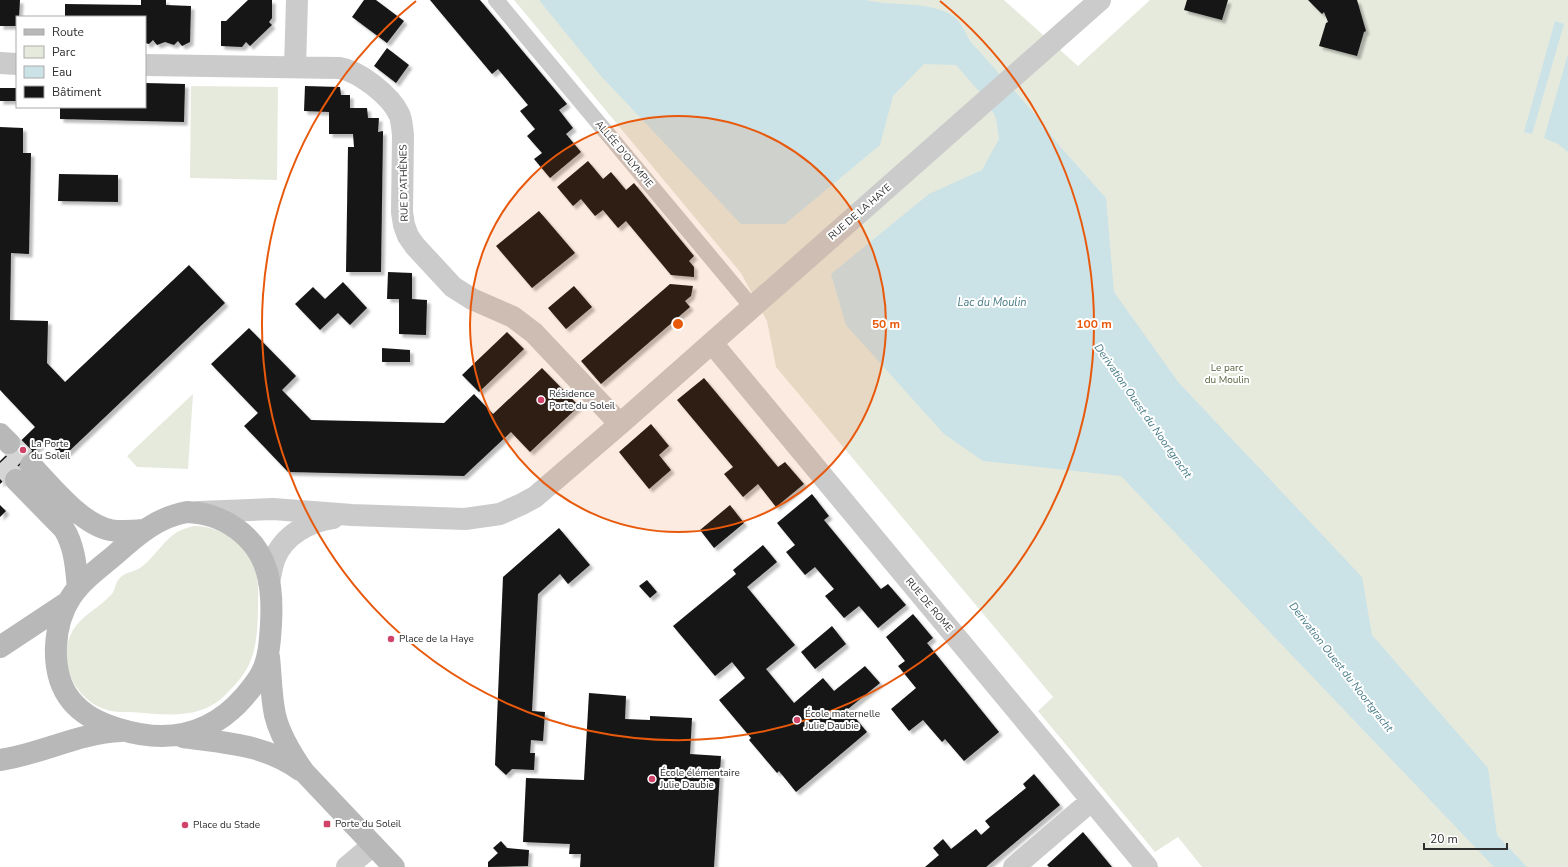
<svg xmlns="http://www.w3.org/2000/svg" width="1568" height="867" font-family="'Nunito Sans',sans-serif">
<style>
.green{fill:#e6eadd}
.water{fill:#cbe2e7}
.building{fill:#151515;filter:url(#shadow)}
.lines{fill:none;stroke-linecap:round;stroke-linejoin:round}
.secondary-tunnel{stroke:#d5d5d5;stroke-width:22;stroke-dasharray:22 11;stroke-linecap:butt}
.lane{stroke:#cbcbcb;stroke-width:16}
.street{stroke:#cbcbcb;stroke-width:22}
.secondary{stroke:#b8b8b8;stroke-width:22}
.ring{fill:none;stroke:#e8590c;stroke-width:2}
.poi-dot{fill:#d14469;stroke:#fff;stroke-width:1.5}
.labels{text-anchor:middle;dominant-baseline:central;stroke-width:4;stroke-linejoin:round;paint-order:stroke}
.street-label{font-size:10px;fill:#2e2e2e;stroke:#fff}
.park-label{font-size:10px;fill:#586440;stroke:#fff}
.poi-label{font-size:10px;fill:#2e2e2e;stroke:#fff;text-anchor:start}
.water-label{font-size:11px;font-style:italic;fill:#457a86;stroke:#fff}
.centre{fill:#e8590c;stroke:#fff;stroke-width:2}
.ring-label{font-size:12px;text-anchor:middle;font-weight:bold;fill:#e8590c;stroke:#fff;stroke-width:4;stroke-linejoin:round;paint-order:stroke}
</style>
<defs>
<filter id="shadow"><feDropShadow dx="3.5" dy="3.5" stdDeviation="1" flood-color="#0004"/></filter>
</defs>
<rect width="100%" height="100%" fill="#fff"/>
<path class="green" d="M 514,0 L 1004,0 L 1078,66 L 1150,0 L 1568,0 L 1568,867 L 1202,867 L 1178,837 L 1155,852 L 1038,711 L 1053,697 L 776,367 L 767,321 L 741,273 Z
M 191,86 L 278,87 L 277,180 L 190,178 Z
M 193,394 L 188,469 L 137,467 L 127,456 Z
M 194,526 C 221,526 248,544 256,571 C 259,584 258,597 258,610 C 257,645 255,667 228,692 C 221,700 211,707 201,710 C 178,718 152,713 128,712 C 120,712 112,712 104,709 C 73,698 56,659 73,630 C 82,615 100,607 111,595 C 115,591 115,583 119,579 C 124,572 134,572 140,568 C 154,558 163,541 177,532 C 183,529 189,527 194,526 Z"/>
<path class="water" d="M 539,0 L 866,0 C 894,7 928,0 953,16 C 961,22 965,32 970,41 L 1041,121 L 1057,143 L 1106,198 L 1114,292 L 1179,383 L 1362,577 L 1372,635 L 1488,768 L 1497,835 L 1527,867 L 1494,867 L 1121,476 L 983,461 L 944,434 L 846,325 L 831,274 L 929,194 L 982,170 L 999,139 L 996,118 L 986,99 L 956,65 L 924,64 L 893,96 L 880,145 L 785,224 L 741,224 L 600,75 Z
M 1555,21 L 1564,24 L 1532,134 L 1524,132 Z
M 1568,54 L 1568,152 L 1558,144 L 1544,138 Z"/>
<path class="building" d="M 0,0 L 20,0 L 19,17 L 17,17 L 17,26 L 0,26 Z
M 141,0 L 166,0 L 166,5 L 191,6 L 190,42 L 182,46 L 178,41 L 174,45 L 165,42 L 157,45 L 153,40 L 149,44 L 145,43 L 145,17 L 65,17 L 65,4 L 141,5 Z
M 248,0 L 272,0 L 272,18 L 269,22 L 272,25 L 250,46 L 246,42 L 242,47 L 221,46 L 221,21 L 226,21 Z
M 364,0 L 376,0 L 404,21 L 387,43 L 352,17 Z
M 430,0 L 480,0 L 567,104 L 559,110 L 573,128 L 566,134 L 581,152 L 550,178 L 534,159 L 542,153 L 527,136 L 535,129 L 520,111 L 528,105 L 498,69 L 492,74 Z
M 1187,0 L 1228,0 L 1222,20 L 1184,10 Z
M 1308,0 L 1357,0 L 1366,31 L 1364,32 L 1357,56 L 1319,46 L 1326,23 L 1328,22 L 1324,12 L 1322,14 Z
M 387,48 L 409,65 L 396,83 L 374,66 Z
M 145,83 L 185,84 L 184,122 L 60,119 L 60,107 L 145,107 Z
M 305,86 L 340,87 L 341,95 L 350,95 L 350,108 L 367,108 L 368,118 L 379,118 L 378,132 L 383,131 L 383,134 L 381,272 L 346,272 L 348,147 L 354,147 L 353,134 L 329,134 L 329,112 L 304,111 Z
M 0,88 L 17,88 L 17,101 L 0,101 Z
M 0,127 L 23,128 L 23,153 L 31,153 L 29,254 L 11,253 L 10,320 L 48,321 L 47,363 L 65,382 L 189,265 L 225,303 L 63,457 L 46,440 L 0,484 L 0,461 L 35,427 L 0,390 Z
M 588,161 L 603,179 L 611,172 L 626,190 L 634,183 L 694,256 L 689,261 L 694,267 L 694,277 L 671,275 L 626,221 L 618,228 L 603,210 L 595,216 L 581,199 L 573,206 L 557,187 Z
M 59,174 L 118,175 L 118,202 L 58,201 Z
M 539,211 L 575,253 L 532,288 L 496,246 Z
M 388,272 L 412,273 L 412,299 L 427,300 L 426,335 L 399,334 L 399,299 L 387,299 Z
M 343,282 L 367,308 L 350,325 L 338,313 L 320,330 L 295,304 L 313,287 L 325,299 Z
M 670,284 L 693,286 L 691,296 L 685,301 L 690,307 L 601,384 L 581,361 Z
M 574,286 L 592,307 L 566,329 L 548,308 Z
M 249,328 L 296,376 L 282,390 L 311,420 L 444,423 L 474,394 L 493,414 L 542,368 L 579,406 L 530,452 L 511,432 L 464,476 L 288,472 L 244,426 L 258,413 L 211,364 Z
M 507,332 L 524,349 L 479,392 L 462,375 Z
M 382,348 L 410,350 L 410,362 L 382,362 Z
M 704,378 L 778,467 L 785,462 L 804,484 L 776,507 L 758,484 L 743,497 L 724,474 L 733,467 L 677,400 Z
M 651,424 L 669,446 L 659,455 L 671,470 L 649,489 L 619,452 Z
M 812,494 L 829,516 L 824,520 L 880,588 L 881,589 L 888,584 L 906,605 L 878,628 L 859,606 L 844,618 L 825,596 L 834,589 L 815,567 L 805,575 L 786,552 L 795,545 L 777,523 Z
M 0,505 L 6,511 L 0,517 Z
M 730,505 L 744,523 L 714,548 L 700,530 Z
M 559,528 L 590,565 L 568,584 L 560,574 L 538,594 L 532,711 L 545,712 L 543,741 L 531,740 L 530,753 L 535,753 L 534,770 L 512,769 L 506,775 L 495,765 L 503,577 Z
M 763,545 L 777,562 L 747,587 L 795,645 L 766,669 L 794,703 L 823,678 L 834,691 L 865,666 L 880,683 L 848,709 L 867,732 L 796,792 L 779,771 L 777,773 L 749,740 L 751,738 L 719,700 L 745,678 L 732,662 L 715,676 L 673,626 L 736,574 L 733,570 Z
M 647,580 L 657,592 L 650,598 L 639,586 Z
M 913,614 L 933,638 L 927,643 L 999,732 L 964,761 L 945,739 L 942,742 L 923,720 L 909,731 L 891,709 L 916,688 L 898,666 L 905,661 L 886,637 Z
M 832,626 L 846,644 L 815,669 L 801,652 Z
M 589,693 L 626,696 L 625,719 L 650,720 L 650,716 L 692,718 L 690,754 L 721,756 L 714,867 L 580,867 L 581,854 L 569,854 L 570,844 L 523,842 L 526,778 L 584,780 Z
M 1034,774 L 1060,805 L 986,867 L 925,867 L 939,855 L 933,848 L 943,839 L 951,849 L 976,829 L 981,835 L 990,827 L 985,821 L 1026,788 L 1023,784 Z
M 1083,832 L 1112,867 L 1049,867 L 1047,865 Z
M 501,841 L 507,848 L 529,850 L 528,866 L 488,867 L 488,862 L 498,853 L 493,848 Z"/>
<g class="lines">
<path class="secondary-tunnel" d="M 9,443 L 31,465
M 0,463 L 16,480"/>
<path class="lane" d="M 496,0 L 752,307"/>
<path class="street" d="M 0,63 L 17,64
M 145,65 L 339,68 C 359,71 390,95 399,114 C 402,120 402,128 403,135 L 402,212 L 404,225 L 408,236 L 415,246 L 453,287 L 472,299 L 513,317 L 534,333 L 620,424
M 295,67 L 297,0
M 712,343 L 1147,867
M 199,512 L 273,509 L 352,515 L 465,519 L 500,514 L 522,504 L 535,497 L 620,424 L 1100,0
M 269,582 C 271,574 272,565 275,558 C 284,535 310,521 333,518
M 347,867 L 373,845
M 1014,867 L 1091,801"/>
<path class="secondary" d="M 0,434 L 9,443
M 31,465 C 51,486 81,524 110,530 C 121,532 133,531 144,530
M 16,480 L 64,529 C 75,547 76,568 78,588
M 187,512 C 223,513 257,536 267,572 C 272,589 272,606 271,624 C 270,641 269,659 261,674 C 256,683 250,690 244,697 C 210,736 167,744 119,729 C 76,717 54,691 56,646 C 57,628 61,612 71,597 C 82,580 101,567 116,554 C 137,535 158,517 187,512 Z
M 0,647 L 68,602
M 269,657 C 271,676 271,696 275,715 C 280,736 292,755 304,772 L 394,867
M 183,737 C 225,743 264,744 300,770
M 0,760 C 41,754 79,733 121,731"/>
</g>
<circle cx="678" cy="324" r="208" fill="#e8590c" fill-opacity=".12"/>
<g class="ring">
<circle cx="678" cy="324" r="208"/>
<path d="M940 1A416 416 0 1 1 416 1"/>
</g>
<g class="poi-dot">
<circle cx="541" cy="400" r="4"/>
<circle cx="23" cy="450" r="4"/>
<circle cx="391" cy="639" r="4"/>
<circle cx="797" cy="720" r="4"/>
<circle cx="652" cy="779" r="4"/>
<rect x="323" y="820" width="8" height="8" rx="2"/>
<circle cx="185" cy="825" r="4"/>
</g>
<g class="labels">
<g class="street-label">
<text transform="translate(624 154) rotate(50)">ALLÉE D'OLYMPIE</text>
<text transform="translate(404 183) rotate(-91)">RUE D'ATHÈNES</text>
<text transform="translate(860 212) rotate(-41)">RUE DE LA HAYE</text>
<text transform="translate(929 605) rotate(50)">RUE DE ROME</text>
</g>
<g class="park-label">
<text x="1227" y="368">Le parc<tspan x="1227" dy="12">du Moulin</tspan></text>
</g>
<g class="poi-label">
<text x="549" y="394">Résidence<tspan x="549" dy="12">Porte du Soleil</tspan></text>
<text x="31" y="444">La Porte<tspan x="31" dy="12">du Soleil</tspan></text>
<text x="399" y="639">Place de la Haye</text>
<text x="805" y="714">École maternelle<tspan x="805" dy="12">Julie Daubie</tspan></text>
<text x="660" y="773">École élémentaire<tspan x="660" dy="12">Julie Daubie</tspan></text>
<text x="335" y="824">Porte du Soleil</text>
<text x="193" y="825">Place du Stade</text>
</g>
<g class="water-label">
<text x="992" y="302">Lac du Moulin</text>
<text transform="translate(1143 411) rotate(55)">Derivation Ouest du Noortgracht</text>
<text transform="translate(1341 667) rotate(52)">Derivation Ouest du Noortgracht</text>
</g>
</g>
<circle cx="678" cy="324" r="6" class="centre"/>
<g class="ring-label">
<text x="886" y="328">50 m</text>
<text x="1094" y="328">100 m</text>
</g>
<rect x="16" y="16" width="130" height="92" fill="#ffffff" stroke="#ababab"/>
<rect x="24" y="29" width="20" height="6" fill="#b8b8b8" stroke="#ababab"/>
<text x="52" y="36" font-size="12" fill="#2e2e2e">Route</text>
<rect x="24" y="46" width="20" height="12" fill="#e6eadd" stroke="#ababab"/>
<text x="52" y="56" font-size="12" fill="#2e2e2e">Parc</text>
<rect x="24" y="66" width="20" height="12" fill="#cbe2e7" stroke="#ababab"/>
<text x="52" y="76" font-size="12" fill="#2e2e2e">Eau</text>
<rect x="24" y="86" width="20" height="12" fill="#151515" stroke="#ababab"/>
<text x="52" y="96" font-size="12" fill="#2e2e2e">Bâtiment</text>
<path d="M1424 843v6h83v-6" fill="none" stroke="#2e2e2e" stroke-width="2"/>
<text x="1430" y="843" font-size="12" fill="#2e2e2e" stroke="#ffffff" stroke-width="3" paint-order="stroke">20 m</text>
</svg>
